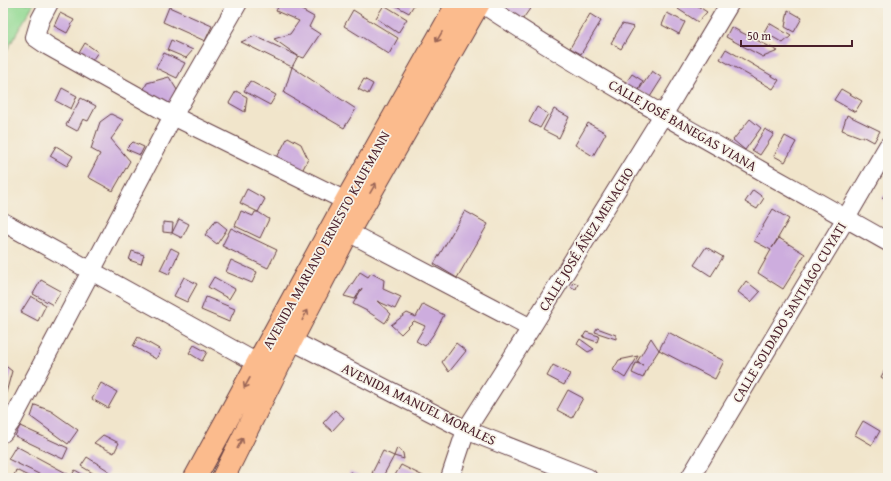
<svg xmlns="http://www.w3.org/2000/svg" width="891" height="481" font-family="'Gentium Book Plus',serif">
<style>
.green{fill:#92d993;stroke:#6e7c5f}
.building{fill:#cdadde}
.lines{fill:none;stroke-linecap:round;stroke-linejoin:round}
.minor-casing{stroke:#633d43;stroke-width:20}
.major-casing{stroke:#633d43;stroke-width:24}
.minor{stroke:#fff;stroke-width:18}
.major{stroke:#fbbb8d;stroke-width:22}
.oneway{stroke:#9a6557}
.labels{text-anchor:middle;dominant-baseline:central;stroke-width:3.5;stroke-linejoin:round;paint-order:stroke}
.street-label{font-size:14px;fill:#4a1f2b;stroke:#f7f3e8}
</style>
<rect width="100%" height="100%" fill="#f7f3e8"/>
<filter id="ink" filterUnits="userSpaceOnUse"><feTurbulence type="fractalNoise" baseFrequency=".025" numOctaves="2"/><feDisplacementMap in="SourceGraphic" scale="8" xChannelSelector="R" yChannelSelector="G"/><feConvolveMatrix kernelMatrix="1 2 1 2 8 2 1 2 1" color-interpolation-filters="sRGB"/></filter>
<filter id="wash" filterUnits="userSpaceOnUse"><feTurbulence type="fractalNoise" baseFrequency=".012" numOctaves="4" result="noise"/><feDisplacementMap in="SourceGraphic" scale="16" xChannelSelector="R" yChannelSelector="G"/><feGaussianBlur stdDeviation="0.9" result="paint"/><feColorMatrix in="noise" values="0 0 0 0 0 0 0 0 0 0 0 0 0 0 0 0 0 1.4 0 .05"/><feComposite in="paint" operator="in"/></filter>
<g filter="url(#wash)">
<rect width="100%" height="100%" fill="#f1e5cb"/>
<path class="green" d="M 3,3 L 34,3 L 3,57 Z"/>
<g id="blocks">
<path class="building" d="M 280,3 L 289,3 L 314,17 L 309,27 L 320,34 L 304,58 L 298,56 L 292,67 L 241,42 L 255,36 L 298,56 L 274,39 L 290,34 L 299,21 L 276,11 Z
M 391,3 L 415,3 L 409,13 Z
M 507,3 L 534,3 L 522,20 L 504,8 Z
M 682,3 L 693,3 L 707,12 L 698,22 L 678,9 Z
M 384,5 L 407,19 L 398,33 L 376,18 Z
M 169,7 L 212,26 L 205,41 L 163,22 Z
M 353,10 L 398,38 L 389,54 L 344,26 Z
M 788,10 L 802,18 L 794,32 L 785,27 Z
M 60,13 L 74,20 L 67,33 L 54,26 Z
M 667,13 L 685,22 L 679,34 L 662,25 Z
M 590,14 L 601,21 L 581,54 L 570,48 Z
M 769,23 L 791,36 L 783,43 L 764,32 Z
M 622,24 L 634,27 L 621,49 L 611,43 Z
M 731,27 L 778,51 L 763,57 L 726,37 Z
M 171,40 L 193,50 L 186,58 L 167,50 Z
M 85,43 L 98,52 L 91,62 L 79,53 Z
M 726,49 L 779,80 L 773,89 L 720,59 Z
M 164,53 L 185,63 L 177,78 L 156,68 Z
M 292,67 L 356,109 L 344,128 L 284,93 Z
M 652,71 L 662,78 L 650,97 L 639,90 L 635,95 L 623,87 L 632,74 L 643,81 L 639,90 Z
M 169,77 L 177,90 L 170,105 L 142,93 L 147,83 Z
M 364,79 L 373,84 L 368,94 L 358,89 Z
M 250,81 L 276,95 L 270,105 L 244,91 Z
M 62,88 L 77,96 L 71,109 L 56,101 Z
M 841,89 L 862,101 L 855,112 L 834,100 Z
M 236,91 L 247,97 L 245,112 L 229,103 Z
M 81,98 L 96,106 L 88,121 L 83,119 L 77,131 L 66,125 Z
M 537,107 L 548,114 L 540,128 L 529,122 Z
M 554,109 L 569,117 L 559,138 L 543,130 Z
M 111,114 L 123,120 L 118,130 L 111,139 L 130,161 L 113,191 L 88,177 L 100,154 L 91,149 L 100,122 Z
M 847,115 L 880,131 L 874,142 L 863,136 L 863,138 L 842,130 Z
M 750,119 L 761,128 L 745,150 L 733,140 Z
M 588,123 L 606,133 L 593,156 L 575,145 Z
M 765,129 L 774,134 L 760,155 L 752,150 Z
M 785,136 L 796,142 L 785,162 L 774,156 Z
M 288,137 L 301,144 L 308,159 L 300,175 L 275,161 Z
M 133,142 L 144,147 L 140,155 L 126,149 Z
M 56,146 L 73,156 L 67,166 L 50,156 Z
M 247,189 L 265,199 L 258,212 L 269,219 L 260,238 L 235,226 L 241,211 L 253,216 L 255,212 L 258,212 L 240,203 Z
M 753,190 L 764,198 L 757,209 L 745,202 Z
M 888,191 L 888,203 L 882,198 Z
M 773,209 L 789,219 L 772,248 L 779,238 L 805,254 L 783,289 L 758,273 L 771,250 L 754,241 Z
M 465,211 L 488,224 L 457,278 L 434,264 Z
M 179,219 L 189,224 L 182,238 L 172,233 Z
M 216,220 L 227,229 L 217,244 L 205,235 Z
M 163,222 L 173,223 L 172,233 L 163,232 Z
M 231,228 L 277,250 L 268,268 L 222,246 Z
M 706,247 L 723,257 L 711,276 L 694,265 Z
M 171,248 L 179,252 L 169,274 L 160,270 Z
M 132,251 L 144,255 L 141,264 L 129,260 Z
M 231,260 L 257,272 L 252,283 L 226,272 Z
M 360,272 L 368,277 L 371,273 L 384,280 L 383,289 L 401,297 L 395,309 L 377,301 L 391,314 L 385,323 L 367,311 L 353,304 L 362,288 L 355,299 L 344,296 Z
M 184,277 L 197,284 L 187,302 L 174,296 Z
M 214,277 L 235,289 L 229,299 L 208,287 Z
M 41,280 L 61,291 L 53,305 L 33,294 Z
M 746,281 L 760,292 L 751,302 L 738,292 Z
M 573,282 L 578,284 L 576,289 L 571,287 Z
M 31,296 L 46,305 L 38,321 L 21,312 Z
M 206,297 L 235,309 L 229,322 L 201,310 Z
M 423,304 L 444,315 L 435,332 L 425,346 L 416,341 L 425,326 L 414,321 L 401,334 L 391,325 L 407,313 L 416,317 Z
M 597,328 L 616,335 L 616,339 L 595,332 Z
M 586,332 L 599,336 L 597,342 L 583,337 Z
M 668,332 L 724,361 L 715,379 L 659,350 Z
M 138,337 L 161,350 L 156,359 L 133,346 Z
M 651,338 L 659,350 L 648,367 L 643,378 L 632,373 L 636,363 L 643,365 L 637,362 Z
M 580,339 L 594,349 L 588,352 L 577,344 Z
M 456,343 L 466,351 L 449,372 L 442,362 Z
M 194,345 L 207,352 L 202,361 L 189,353 Z
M 638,356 L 625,378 L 613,370 L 619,360 Z
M 3,364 L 12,371 L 6,393 L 3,392 Z
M 888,364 L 888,381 L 881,377 Z
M 553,365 L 570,374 L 564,385 L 547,376 Z
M 101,383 L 117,392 L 108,408 L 92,399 Z
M 568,390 L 583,398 L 572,418 L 557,410 Z
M 35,405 L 51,411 L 78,430 L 68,444 L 31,417 Z
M 335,410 L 344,418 L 332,431 L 323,423 Z
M 863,421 L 880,431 L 872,445 L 855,435 Z
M 20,426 L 68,448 L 63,459 L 15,436 Z
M 103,435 L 119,443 L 114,453 L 94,443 Z
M 16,446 L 68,474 L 67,478 L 47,478 L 8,459 Z
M 397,448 L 403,453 L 404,459 L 394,456 Z
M 383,451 L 394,456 L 382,478 L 372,473 Z
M 87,457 L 109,471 L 105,478 L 101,478 L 81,466 Z
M 401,465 L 427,478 L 396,478 L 394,477 Z
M 16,470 L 32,478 L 13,478 Z
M 75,470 L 87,477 L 86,478 L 70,478 Z
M 350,472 L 364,478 L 347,478 Z"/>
</g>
</g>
<g filter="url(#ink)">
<use href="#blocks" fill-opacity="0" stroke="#633d43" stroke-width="1"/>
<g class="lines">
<g class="minor-casing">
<path id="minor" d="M 49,3 L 40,20 L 35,37 L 48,46 L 173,116 L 346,201 L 356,208
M 481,3 C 612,90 751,164 888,242
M 3,222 L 268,369
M 348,232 L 531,328
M 279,334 L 466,430 L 588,478
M 3,433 L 13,419 L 173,116 L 238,3
M 450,478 L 466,430 L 531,328 L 663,115 L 730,3
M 690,478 L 846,218 L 888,146"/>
</g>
<g class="major-casing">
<path id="major" d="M 195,478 L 346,201 L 458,3
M 223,478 L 290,343 L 348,232 L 479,3"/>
</g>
<use href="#minor" class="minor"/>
<use href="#major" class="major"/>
</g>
<defs><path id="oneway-shaft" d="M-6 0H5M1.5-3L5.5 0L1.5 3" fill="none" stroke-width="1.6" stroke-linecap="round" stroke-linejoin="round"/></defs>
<g class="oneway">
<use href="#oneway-shaft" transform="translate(439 37) rotate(120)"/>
<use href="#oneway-shaft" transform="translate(373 188) rotate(-60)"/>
<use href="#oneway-shaft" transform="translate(305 315) rotate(-62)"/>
<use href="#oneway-shaft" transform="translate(247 383) rotate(119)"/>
<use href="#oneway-shaft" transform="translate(240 443) rotate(-63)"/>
</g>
</g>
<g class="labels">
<g class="street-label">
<text transform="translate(683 125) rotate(30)">CALLE JOSÉ BANEGAS VIANA</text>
<text transform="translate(586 239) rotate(-58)">CALLE JOSÉ ÁÑEZ MENACHO</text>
<text transform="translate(326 240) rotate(-61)">AVENIDA MARIANO ERNESTO KAUFMANN</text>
<text transform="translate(789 312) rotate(-59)">CALLE SOLDADO SANTIAGO CUYATI</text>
<text transform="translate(419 404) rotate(26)">AVENIDA MANUEL MORALES</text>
</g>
</g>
<rect width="891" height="481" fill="none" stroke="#f7f3e8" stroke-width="16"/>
<path d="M741 40v6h111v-6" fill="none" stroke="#4a1f2b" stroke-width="2"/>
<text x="747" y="40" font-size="12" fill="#4a1f2b" stroke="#f7f3e8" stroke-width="3" paint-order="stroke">50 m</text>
</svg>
